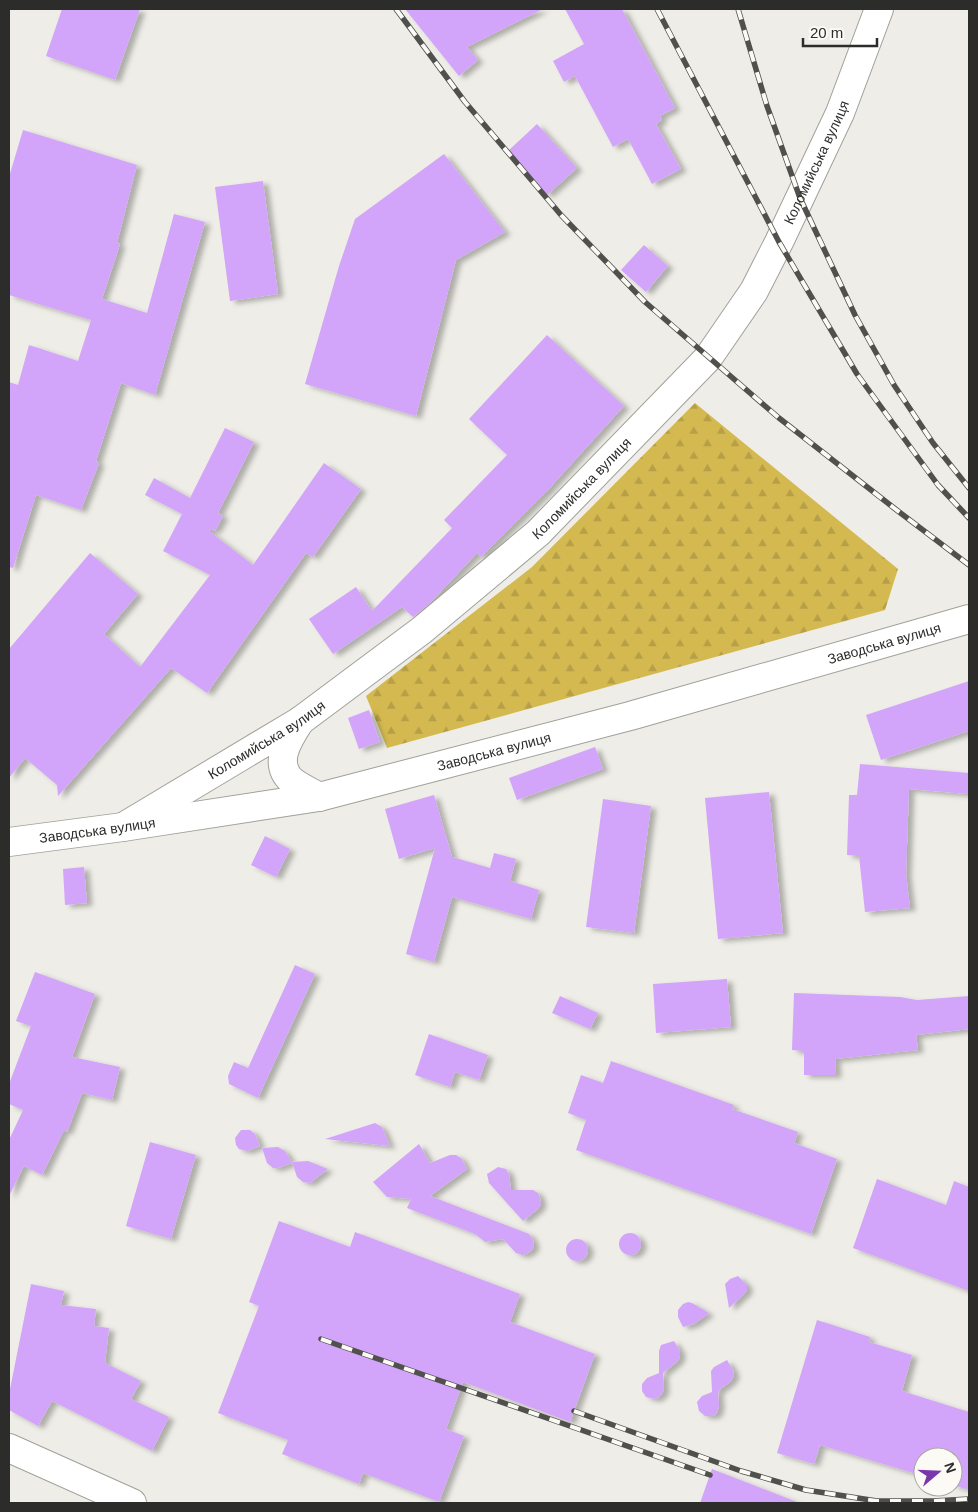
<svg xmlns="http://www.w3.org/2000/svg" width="978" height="1512" font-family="Helvetica,sans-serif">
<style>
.forest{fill:url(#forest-firs)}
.building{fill:#d2a5fa;filter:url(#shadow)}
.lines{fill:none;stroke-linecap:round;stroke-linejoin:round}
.tertiary-casing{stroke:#a1a09a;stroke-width:30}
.secondary-casing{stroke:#a1a09a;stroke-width:30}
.tertiary{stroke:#fff;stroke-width:28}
.secondary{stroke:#fff;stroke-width:28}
.rail-casing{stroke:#50504d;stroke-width:5.5}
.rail{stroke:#fcfaf5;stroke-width:4;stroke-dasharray:11;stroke-linecap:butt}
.labels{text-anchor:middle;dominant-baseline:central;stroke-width:4.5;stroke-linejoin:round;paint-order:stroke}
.street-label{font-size:14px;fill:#2c2c2a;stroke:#fcfaf5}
</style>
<defs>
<pattern id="forest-firs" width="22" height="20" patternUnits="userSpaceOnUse" patternTransform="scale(1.25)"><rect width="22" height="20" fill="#d4b950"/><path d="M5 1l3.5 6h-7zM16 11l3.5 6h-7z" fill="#b69f46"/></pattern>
<filter id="shadow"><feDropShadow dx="5.5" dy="3" stdDeviation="2.5" flood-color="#0004"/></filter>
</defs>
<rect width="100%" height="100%" fill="#eeede7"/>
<path class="forest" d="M 695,403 L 898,569 L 885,610 L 387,748 L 366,696 L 532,567 Z"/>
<path class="building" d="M 62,9 L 140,9 L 115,80 L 46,56 Z
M 405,9 L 543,9 L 467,47 L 478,60 L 459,76 Z
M 565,9 L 622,9 L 675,108 L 660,116 L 662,120 L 656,124 L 681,169 L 652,184 L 628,139 L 613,147 L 575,76 L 564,82 L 553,61 L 584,44 Z
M 537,124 L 577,168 L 547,195 L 508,151 Z
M 23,130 L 137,165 L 117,243 L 120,244 L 102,299 L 147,313 L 174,214 L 205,222 L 155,395 L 121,383 L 96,461 L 99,463 L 81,510 L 36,495 L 13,568 L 9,567 L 9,382 L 18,385 L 29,345 L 78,361 L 91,320 L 9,295 L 9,177 Z
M 444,154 L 505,232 L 456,260 L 416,416 L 305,384 L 339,266 L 355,219 Z
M 263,181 L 278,294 L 230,301 L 215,187 Z
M 644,245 L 668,266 L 646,292 L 621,270 Z
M 547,335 L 624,406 L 546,492 L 481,557 L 477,553 L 428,605 L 413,617 L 402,607 L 333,654 L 309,619 L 356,587 L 372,611 L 452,528 L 444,520 L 507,455 L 469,419 Z
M 225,428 L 254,442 L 218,513 L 223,516 L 215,531 L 210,529 L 209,531 L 253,565 L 324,463 L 361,489 L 313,557 L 306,553 L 207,693 L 171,668 L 58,796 L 57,785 L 25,758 L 9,778 L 9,649 L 90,553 L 138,594 L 104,634 L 140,667 L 210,575 L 163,551 L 182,514 L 145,495 L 154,478 L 190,498 Z
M 969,681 L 969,731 L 881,760 L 866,715 Z
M 369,710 L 380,742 L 359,749 L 348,718 Z
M 595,747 L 603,769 L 517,800 L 509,778 Z
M 860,764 L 969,773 L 969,794 L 909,789 L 906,874 L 910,908 L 865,912 L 859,856 L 847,855 L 849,795 L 857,795 Z
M 769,792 L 783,933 L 718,939 L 705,798 Z
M 434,795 L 452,857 L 490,868 L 494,853 L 516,859 L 510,881 L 539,890 L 531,919 L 452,897 L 434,962 L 406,954 L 435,848 L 399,859 L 385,809 Z
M 603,799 L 651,806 L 634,933 L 586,927 Z
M 265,836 L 290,849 L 276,877 L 251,865 Z
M 84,867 L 87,903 L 65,905 L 63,869 Z
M 295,965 L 315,974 L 258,1098 L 229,1084 L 228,1076 L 234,1062 L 248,1068 Z
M 35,972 L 95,994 L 72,1057 L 120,1067 L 112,1100 L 82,1093 L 67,1132 L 64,1130 L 42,1175 L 24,1166 L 9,1196 L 9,1140 L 23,1110 L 9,1104 L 9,1084 L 31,1026 L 16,1021 Z
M 727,979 L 731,1027 L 656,1033 L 653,984 Z
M 794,993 L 900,997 L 917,1000 L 969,996 L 969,1029 L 916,1035 L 918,1050 L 835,1059 L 836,1075 L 804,1075 L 804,1051 L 792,1050 Z
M 560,996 L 598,1013 L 590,1029 L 552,1013 Z
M 429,1034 L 488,1055 L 479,1080 L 455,1072 L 450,1087 L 415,1075 Z
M 611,1061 L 734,1105 L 732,1109 L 798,1132 L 794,1143 L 837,1159 L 811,1234 L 576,1150 L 586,1120 L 568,1113 L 581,1075 L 603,1083 Z
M 375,1123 L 382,1127 L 390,1146 L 325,1139 Z
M 241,1130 L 250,1130 L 255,1134 L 260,1146 L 247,1151 L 239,1149 L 236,1145 L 235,1138 Z
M 150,1142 L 196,1155 L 171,1239 L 126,1226 Z
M 419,1144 L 430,1163 L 450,1155 L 456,1155 L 461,1158 L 467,1169 L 430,1196 L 529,1234 L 533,1240 L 534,1247 L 530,1252 L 523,1255 L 516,1253 L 503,1239 L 485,1242 L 475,1234 L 407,1208 L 411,1199 L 387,1197 L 373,1182 Z
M 278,1147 L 285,1151 L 292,1163 L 278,1168 L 273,1168 L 267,1163 L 262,1148 Z
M 308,1161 L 328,1169 L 310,1183 L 303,1182 L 297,1177 L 292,1162 Z
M 498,1167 L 506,1169 L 509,1174 L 511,1190 L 533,1190 L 538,1193 L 540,1198 L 541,1204 L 538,1209 L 523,1221 L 489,1183 L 487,1174 Z
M 877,1179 L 946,1205 L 954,1181 L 969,1187 L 969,1291 L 853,1248 Z
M 279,1221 L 350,1247 L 355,1232 L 520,1294 L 510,1322 L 595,1354 L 570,1422 L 463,1382 L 446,1429 L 464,1436 L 439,1502 L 363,1473 L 359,1484 L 282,1454 L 288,1440 L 218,1413 L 259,1306 L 249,1302 Z
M619 1244a11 11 0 1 1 22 0a11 11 0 1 1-22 0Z
M566 1250a11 11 0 1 1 22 0a11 11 0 1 1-22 0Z
M 738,1276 L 747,1285 L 747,1291 L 729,1308 L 725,1284 L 730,1279 Z
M 31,1284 L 64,1291 L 61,1305 L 96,1309 L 94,1326 L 109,1328 L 105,1363 L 141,1381 L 131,1399 L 169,1417 L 152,1451 L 52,1401 L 38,1426 L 9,1410 L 9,1394 Z
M 688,1302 L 692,1303 L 709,1313 L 694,1324 L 683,1327 L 678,1317 L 678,1310 L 683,1304 Z
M 817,1320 L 870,1337 L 869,1342 L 912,1355 L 902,1391 L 969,1412 L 969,1490 L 953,1485 L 953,1457 L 923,1457 L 923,1476 L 820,1445 L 814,1464 L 777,1453 Z
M 674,1341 L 680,1351 L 680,1357 L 677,1362 L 663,1373 L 664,1391 L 658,1398 L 654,1399 L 646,1397 L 642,1391 L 642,1384 L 647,1378 L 659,1373 L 659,1351 L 661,1345 Z
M 727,1360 L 733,1370 L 734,1376 L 730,1382 L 718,1391 L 719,1406 L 717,1413 L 713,1416 L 705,1416 L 699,1411 L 697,1402 L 702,1396 L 712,1392 L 711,1371 L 714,1367 Z
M 712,1469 L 797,1502 L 797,1503 L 700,1503 Z"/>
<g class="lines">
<g class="tertiary-casing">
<g id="tertiary">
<path id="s1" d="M 123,827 L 300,721 L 422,630 L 538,533 L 708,358 L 754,291 L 779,242 L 840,113 L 879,9"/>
</g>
</g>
<g class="secondary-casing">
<g id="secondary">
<path d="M 300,721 C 289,738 272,763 292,781 C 299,787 311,792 319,797"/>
<path id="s2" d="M 9,842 L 123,827 L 319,797 L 630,716 L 969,619"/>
<path d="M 9,1448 L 132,1503"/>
</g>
</g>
<use href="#tertiary" class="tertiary"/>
<use href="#secondary" class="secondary"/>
<g class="rail-casing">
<path id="rail" d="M 396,9 L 465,102 L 561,215 L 645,302 L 779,418 L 894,508 L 969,565
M 657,9 L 779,242 L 857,374 L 938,485 L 969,518
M 738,9 L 767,106 L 800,198 L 855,315 L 894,385 L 933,443 L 969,488
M 321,1339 L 710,1475
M 574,1411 L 741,1471 L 806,1490 L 877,1501 L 933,1501 L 969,1499"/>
</g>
<use href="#rail" class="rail"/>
</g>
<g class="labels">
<g class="street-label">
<text stroke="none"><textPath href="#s1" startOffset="978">Коломийська вулиця</textPath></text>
<text stroke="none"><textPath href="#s1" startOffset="572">Коломийська вулиця</textPath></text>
<text stroke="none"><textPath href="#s2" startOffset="899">Заводська вулиця</textPath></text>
<text stroke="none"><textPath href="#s1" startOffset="168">Коломийська вулиця</textPath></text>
<text stroke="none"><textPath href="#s2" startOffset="494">Заводська вулиця</textPath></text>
<text stroke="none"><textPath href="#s2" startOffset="89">Заводська вулиця</textPath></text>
</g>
</g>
<rect width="978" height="1512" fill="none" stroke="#2c2c2a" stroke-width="20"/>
<g transform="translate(938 1472) rotate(71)"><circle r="24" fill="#fcfaf5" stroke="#a9a8a4"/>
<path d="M0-4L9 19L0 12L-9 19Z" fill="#7a37ab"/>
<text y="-8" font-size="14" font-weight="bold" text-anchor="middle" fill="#2c2c2a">N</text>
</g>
<path d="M803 38v8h74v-8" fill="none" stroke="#2c2c2a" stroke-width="2.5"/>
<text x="810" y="38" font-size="15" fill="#2c2c2a" stroke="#fcfaf5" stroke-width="4" paint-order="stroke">20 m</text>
</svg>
